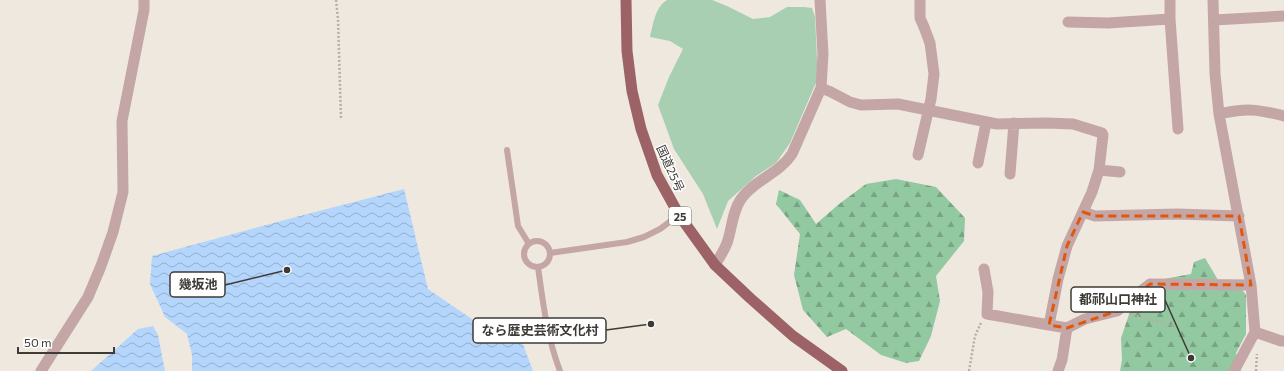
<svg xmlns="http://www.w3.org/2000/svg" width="1284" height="371" font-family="Commissioner,'Noto Sans JP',sans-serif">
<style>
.green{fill:#a8cfb2}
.forest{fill:url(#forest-firs)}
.water{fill:url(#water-waves)}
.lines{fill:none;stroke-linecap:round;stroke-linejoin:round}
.path{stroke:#b5afa8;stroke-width:2.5;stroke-dasharray:2 2;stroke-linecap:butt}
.service{stroke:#c5a6a7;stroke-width:6}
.minor{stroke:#c5a6a7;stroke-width:11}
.tertiary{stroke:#c5a6a7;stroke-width:11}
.trunk{stroke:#9c6266;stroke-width:11}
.marked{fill:none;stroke:#e0580e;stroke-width:3;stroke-dasharray:8 5;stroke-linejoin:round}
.labels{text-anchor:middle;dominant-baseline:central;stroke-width:3;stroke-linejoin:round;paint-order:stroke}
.shield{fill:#fff;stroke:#787673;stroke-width:1}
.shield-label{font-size:11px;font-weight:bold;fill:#3e3b37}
.street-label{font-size:12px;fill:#3e3b37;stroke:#fff}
.leader{fill:none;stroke:#3e3b37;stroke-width:1.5}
.callout-dot{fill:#3e3b37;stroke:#fff;stroke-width:1.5}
.callout{fill:#fff;stroke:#3e3b37;stroke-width:1.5}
.callout-label{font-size:13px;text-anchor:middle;font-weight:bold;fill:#3e3b37}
</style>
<defs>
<pattern id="forest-firs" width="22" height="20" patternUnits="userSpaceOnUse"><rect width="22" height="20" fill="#93c9a1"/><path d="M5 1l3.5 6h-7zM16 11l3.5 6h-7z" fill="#79a484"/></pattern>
<pattern id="water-waves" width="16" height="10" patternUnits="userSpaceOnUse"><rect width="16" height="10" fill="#b4d6fc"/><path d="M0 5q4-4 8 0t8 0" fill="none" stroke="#94afcd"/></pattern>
</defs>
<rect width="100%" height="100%" fill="#efe8df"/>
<path class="green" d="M 667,0 L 712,0 L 727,6 L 753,19 L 770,17 L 787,7 L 804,7 L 812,8 L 815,17 L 818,78 L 790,143 L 776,163 L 756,176 L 728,201 L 717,229 L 703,194 L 674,149 L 658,105 L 669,77 L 683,49 L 670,41 L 650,37 C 653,25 655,7 667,0 Z"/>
<path class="forest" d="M 896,179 L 936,187 L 965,218 L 964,241 L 936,276 L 940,301 L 931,336 L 919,361 L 906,363 L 881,355 L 846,329 L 827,337 L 803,310 L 794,275 L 800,234 L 776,204 L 779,190 L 800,200 L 816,224 L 839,204 L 866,184 Z
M 1205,258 L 1218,280 L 1235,280 L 1246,295 L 1246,334 L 1236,353 L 1241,371 L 1120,371 L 1122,360 L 1121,338 L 1135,297 L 1158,280 L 1191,274 L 1194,262 Z"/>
<path class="water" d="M 404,189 L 428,289 L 488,330 L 501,330 L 517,328 L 533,371 L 192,371 L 192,355 L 187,334 L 165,317 L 150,284 L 152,256 L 292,218 Z
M 153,326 L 158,335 L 165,371 L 91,371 L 138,329 Z"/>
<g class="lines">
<path class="path" d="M 336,0 L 338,19 L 341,118
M 1129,314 L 1175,326
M 969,371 L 975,336 L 981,323
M 1256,371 L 1257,354"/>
<path class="service" d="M 507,150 L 518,226 L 529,244
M524 254a13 13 0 1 1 26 0a13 13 0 1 1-26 0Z
M 550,253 L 627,242 L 644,237 L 660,229 L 679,215
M 538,267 C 543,303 547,337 560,371"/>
<path class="minor" d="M 1170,0 L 1170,19 L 1178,129
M 1213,0 L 1215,74 L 1219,114 L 1251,285 L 1255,332 L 1234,371
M 1214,20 L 1284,16
M 1068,22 L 1108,23 L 1170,19
M 821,88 L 831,92 L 850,102 L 861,105 L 898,104 L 997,124 L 1047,123 L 1073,124 L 1102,133 L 1103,135 L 1099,170 L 1092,192 L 1067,246 L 1058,279 L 1049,325 L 1067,328 L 1085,319 L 1117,311 L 1133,297 L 1150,284 L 1251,285
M 1219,114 C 1246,108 1257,109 1284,116
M 918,155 L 931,99 L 934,74 L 930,43 L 924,27 L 920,18 L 920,0
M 978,163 L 986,123
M 1099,170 L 1120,172
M 1010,174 L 1014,123
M 1083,212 L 1095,216 L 1177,214 L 1239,216
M 715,265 C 719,258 724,251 727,243 C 732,229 732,212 741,199 C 754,180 779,174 792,154 L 821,88 L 823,54 L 820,0
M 984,269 L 988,292 L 987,314 L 1049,325
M 1255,332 L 1281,341 L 1284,341
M 1058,371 L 1062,360 L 1067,328"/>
<path class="tertiary" d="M 41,371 L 88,297 L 101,266 L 113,232 L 123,192 L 122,121 L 144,10 L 144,0"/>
<path class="trunk" d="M 626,0 L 627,51 L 632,91 L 641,129 L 657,175 L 679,215 L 715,265 L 750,298 L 793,336 L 842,371"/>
</g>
<path class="marked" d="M 1083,212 L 1095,216 L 1239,216 L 1251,285 L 1150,284 L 1117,311 L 1067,328 L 1049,325 L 1067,246 Z"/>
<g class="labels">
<rect class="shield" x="669" y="207" width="22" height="18" rx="3"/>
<g class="shield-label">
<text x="680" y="216">25</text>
</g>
<g class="street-label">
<text transform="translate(671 168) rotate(66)">国道25号</text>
</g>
</g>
<path class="leader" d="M287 270L225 285M1191 358L1165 300M651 324L606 330"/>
<g class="callout-dot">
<circle cx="287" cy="270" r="4"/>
<circle cx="1191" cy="358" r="4"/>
<circle cx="651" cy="324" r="4"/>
</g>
<g class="callout">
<rect x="170" y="272" width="55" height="25" rx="4"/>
<rect x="1071" y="287" width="94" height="25" rx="4"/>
<rect x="473" y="318" width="133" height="25" rx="4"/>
</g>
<g class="callout-label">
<text x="198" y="289">幾坂池</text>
<text x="1118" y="304">都祁山口神社</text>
<text x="540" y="335">なら歴史芸術文化村</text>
</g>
<path d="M18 347v6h96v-6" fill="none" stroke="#3e3b37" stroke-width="2"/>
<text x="24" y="347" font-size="12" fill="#3e3b37" stroke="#ffffff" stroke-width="3" paint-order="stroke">50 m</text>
</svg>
